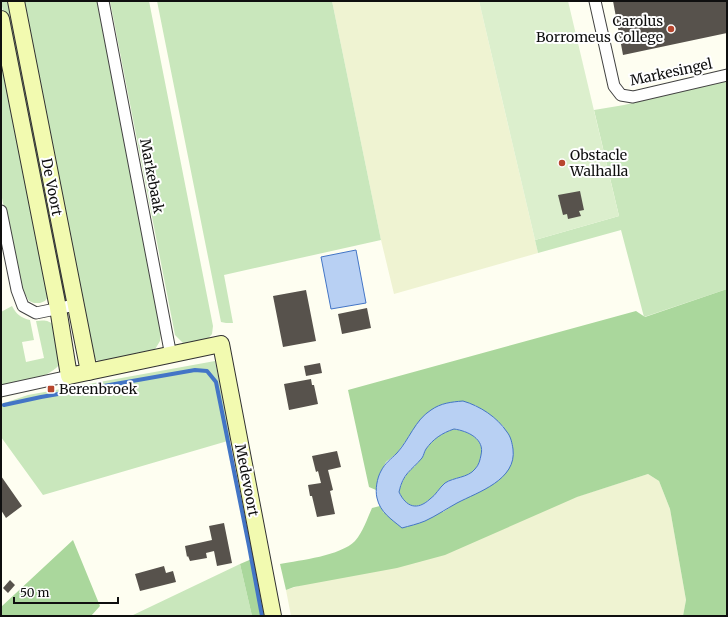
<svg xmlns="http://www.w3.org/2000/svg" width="728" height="617" font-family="Merriweather,serif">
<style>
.farmland{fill:#eff3d2}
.green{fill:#c9e7bc}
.forest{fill:#aad79c}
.pitch{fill:#dcefcd}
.water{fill:#b8d0f3;stroke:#4375c6;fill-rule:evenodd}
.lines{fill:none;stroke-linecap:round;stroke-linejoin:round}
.stream{stroke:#4375c6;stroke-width:4}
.building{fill:#57524c}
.street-casing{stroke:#424242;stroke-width:13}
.secondary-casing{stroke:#313131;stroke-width:18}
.street{stroke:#fff;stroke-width:11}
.secondary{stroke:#f2fab0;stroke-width:16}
.poi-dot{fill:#b8462e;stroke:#fff;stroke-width:1.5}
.labels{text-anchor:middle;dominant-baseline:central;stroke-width:4;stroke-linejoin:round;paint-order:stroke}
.poi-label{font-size:14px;fill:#0f0f0f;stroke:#fff;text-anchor:start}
.street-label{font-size:14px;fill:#0f0f0f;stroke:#fff}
</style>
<rect width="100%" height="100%" fill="#fefef1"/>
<path class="farmland" d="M 332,1 L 479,1 L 538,253 L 394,294 L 381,240 Z
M 648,474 L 659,481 L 670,509 L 686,600 L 683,616 L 291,616 L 286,590 Z"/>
<path class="green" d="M 1,1 L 10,1 L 65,292 L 64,298 L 58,295 Z
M 18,1 L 97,1 L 161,331 L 160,341 L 151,356 L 104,363 L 96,360 L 92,357 Z
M 110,1 L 149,1 L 213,326 L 212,334 L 206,341 L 184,344 L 175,335 Z
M 157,1 L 332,1 L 381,240 L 224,275 L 233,323 L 226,323 L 221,322 Z
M 1,45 L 48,297 L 45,301 L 40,303 L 34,303 L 29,301 L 19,283 L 1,193 Z
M 727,81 L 727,289 L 644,317 L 621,230 L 538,253 L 535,240 L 619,216 L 594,110 L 624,105 Z
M 12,306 C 16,314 21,318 30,320 L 34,340 L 22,342 L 26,362 L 44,358 L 36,321 C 44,320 49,320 55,326 L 59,365 C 46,380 20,381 1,385 L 1,312 Z
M 215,361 L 231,440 L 43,495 L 1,437 L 1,404 L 28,395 Z
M 240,564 L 252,616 L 131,616 Z"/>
<path class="forest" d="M 727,289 L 727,616 L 683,616 L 686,600 L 670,509 L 659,481 L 648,474 L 577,497 L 445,555 L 397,568 L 294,587 L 286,590 L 280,564 C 301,560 340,556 355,541 C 363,532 367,519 372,508 L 380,506 L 384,513 L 443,512 L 456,503 L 504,427 L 493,417 L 475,405 L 424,416 L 397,453 L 386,462 L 380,473 L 376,490 L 369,487 L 348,390 L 636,311 L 645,317 Z
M 454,429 C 468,431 485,439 481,455 C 480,460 479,465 475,469 C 468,478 454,477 445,483 C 439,488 436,495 430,499 C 417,511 406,507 399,492 C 404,473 411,471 422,458 C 424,455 424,452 426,449 C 433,439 442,433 454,429 Z
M 73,540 L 100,606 L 91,616 L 1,616 L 1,607 Z
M 254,558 L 265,616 L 252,616 L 240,564 Z"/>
<path class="pitch" d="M 479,1 L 568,1 L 619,216 L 535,240 Z"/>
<path class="water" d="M 356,250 L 366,303 L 331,309 L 321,257 Z
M 463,401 C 480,406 497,417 507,432 C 511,437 512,443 513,449 C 517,480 478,492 457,503 C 446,509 436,516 425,521 C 418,524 409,526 402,528 C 391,519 380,512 377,498 C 375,490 377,478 381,471 C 385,463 391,459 397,453 C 409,440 415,420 431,410 C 441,403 451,402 463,401 ZM 454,429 C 468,431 485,439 481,455 C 480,460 479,465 475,469 C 468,478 454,477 445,483 C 439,488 436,495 430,499 C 417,511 406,507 399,492 C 403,473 411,471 422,458 C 424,455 424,452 426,449 C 433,439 442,433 454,429 Z"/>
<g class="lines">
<path class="stream" d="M 4,405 L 41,397 L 195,370 L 207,371 L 216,382 L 249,546 L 262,616"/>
</g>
<path class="building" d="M 613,1 L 727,1 L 727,33 L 623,55 Z
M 580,191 L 584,210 L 579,211 L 581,216 L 568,219 L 567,214 L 563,215 L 558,195 Z
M 306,290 L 316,341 L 283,347 L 273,296 Z
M 367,308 L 371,328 L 342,334 L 338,314 Z
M 320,363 L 322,373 L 306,376 L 304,366 Z
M 311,379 L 312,385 L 314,385 L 318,404 L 289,410 L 284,384 Z
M 337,451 L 341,467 L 328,470 L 333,490 L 330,491 L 335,514 L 317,517 L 312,496 L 310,496 L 308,485 L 321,483 L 318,471 L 316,472 L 312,456 Z
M 1,476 L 22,506 L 6,518 L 1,510 Z
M 224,523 L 232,563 L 217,566 L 214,551 L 206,553 L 207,558 L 190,561 L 188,556 L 187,557 L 185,546 L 212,540 L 209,526 Z
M 164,566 L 166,573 L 173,571 L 176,582 L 140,591 L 135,574 Z
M 10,580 L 15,585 L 8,593 L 3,588 Z"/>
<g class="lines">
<g class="street-casing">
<path id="street" d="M 103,1 L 171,356
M 595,1 L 614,86 L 621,95 L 633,97 L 727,75
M 1,211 L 17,290 L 23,306 L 36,313 L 75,305
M 1,391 L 69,376"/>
</g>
<g class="secondary-casing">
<path id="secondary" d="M 16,1 L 89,372
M 1,19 L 58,308 L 69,376 L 221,344 L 273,616"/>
</g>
<use href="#street" class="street"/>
<use href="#secondary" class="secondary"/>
</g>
<g class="poi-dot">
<circle cx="671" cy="29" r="4"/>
<circle cx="562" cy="163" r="4"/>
<rect x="47" y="385" width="8" height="8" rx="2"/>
</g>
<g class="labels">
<g class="poi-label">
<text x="663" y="21" text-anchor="end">Carolus<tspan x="663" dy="16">Borromeus College</tspan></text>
<text x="570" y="155">Obstacle<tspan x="570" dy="16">Walhalla</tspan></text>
<text x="59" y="389">Berenbroek</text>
</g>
<g class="street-label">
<text transform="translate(671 72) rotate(-12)">Markesingel</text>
<text transform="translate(152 176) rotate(79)">Markebaak</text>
<text transform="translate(52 187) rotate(79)">De Voort</text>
<text transform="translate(247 480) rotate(79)">Medevoort</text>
</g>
</g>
<rect width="728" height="617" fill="none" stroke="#0f0f0f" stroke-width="4"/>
<path d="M14 597v6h104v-6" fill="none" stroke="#0f0f0f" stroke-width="2"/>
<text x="20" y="597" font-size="12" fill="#0f0f0f" stroke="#ffffff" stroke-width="3" paint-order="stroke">50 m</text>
</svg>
